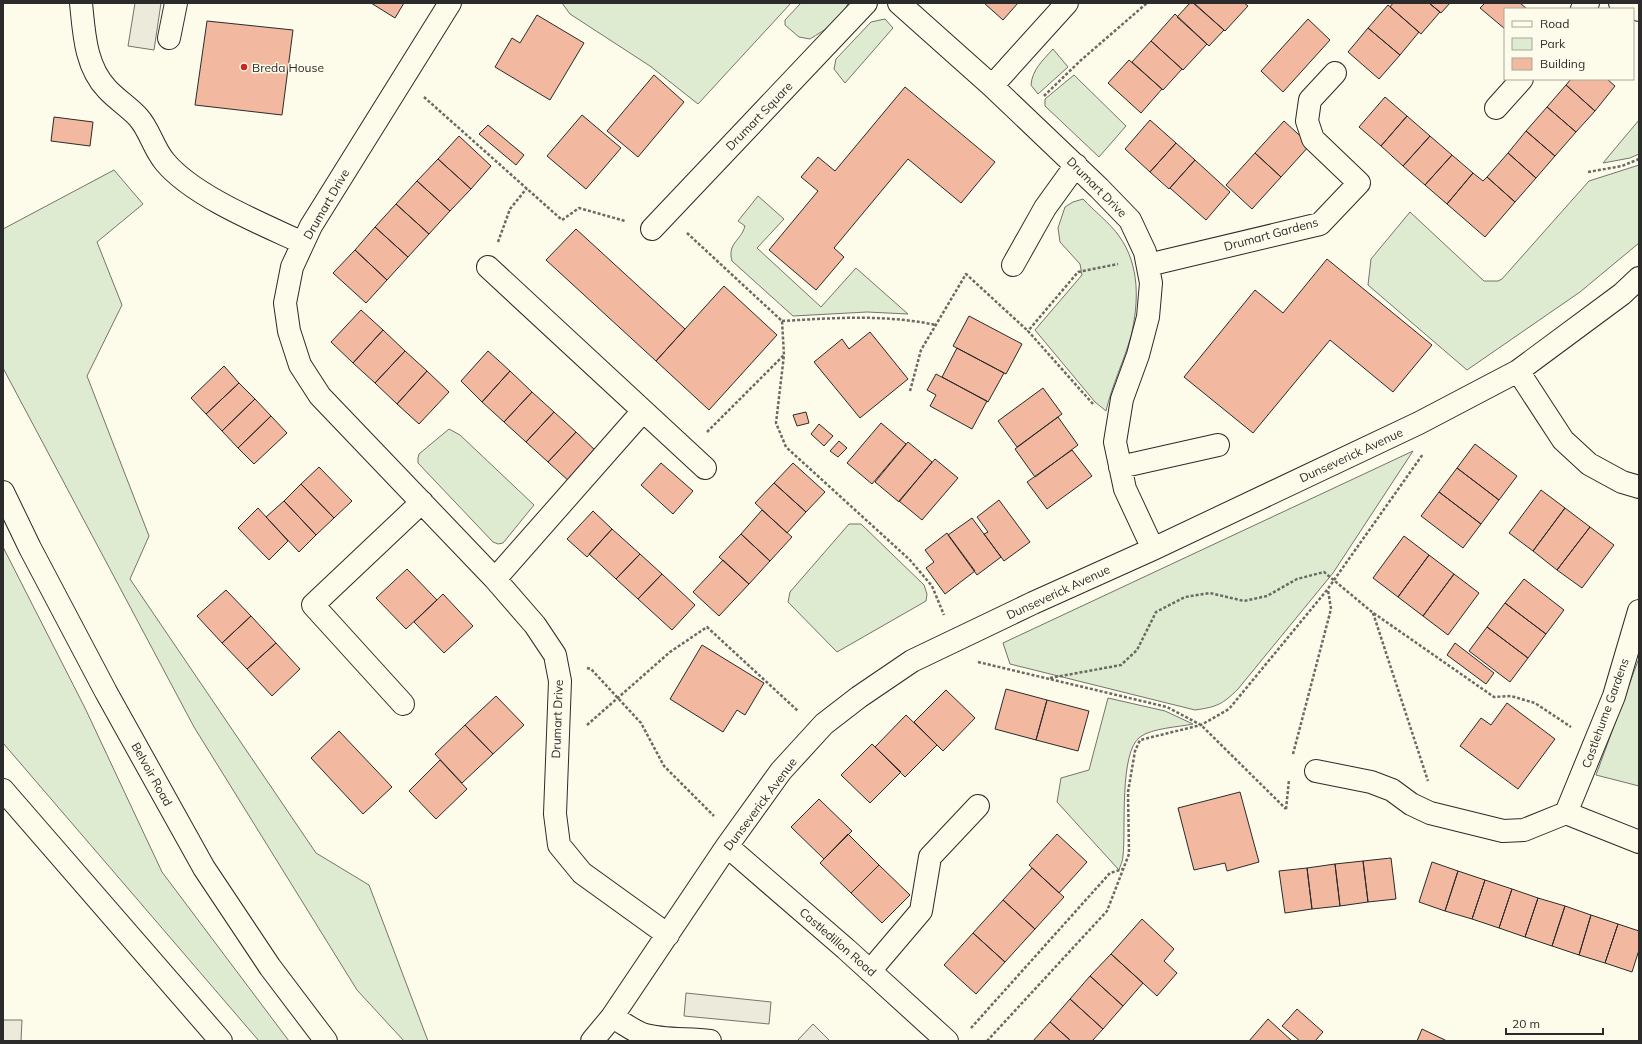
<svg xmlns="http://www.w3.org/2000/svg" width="1642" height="1044" font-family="Mulish,sans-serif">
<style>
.green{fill:#deebd1;stroke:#74746e}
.parking{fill:#eceadb;stroke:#74746e}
.building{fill:#f2b8a0;stroke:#2b2b2b}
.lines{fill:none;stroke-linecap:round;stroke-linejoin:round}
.minor-casing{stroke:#2b2b2b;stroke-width:24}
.highway-casing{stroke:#2b2b2b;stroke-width:24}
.path{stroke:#6a6964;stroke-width:2.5;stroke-dasharray:3 2;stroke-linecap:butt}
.minor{stroke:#fdfbea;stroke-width:22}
.highway{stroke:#fdfbea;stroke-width:22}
.poi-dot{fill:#c62828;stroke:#fdfbea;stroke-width:1.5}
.labels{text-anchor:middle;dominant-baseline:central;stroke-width:3;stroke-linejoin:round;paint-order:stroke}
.poi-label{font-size:12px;fill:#2b2b2b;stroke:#fdfbea;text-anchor:start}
.street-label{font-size:12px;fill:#2b2b2b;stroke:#fdfbea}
</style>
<rect width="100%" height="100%" fill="#fdfbea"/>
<path class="green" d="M 562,3 L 791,3 L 698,104 L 650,66 L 570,14 Z
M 801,3 L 848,3 C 843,20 824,30 810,39 L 799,37 L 785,25 L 785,20 Z
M 885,19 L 893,28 L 845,83 L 834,69 L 836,59 L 871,22 Z
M 1053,49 L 1068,67 L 1038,94 L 1031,85 C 1032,70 1043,60 1053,49 Z
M 1074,75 L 1126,126 L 1099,157 L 1045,106 L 1045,99 Z
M 1639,120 L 1639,154 L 1630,158 L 1603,163 Z
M 1639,165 L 1639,243 L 1580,292 L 1467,370 L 1368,285 L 1371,259 L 1410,212 L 1484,281 L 1498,281 L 1502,279 L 1589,181 Z
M 114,170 L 143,204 L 97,242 L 122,305 L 87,376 L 149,536 L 130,579 L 316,853 L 369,885 L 428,1041 L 404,1041 L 357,990 L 194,727 L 3,368 L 3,229 Z
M 758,196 L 784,219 L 757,248 L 821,307 L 856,268 L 908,314 L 867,312 L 793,316 L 732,261 C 727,243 741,241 745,226 L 738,221 Z
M 1083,199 C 1094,211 1110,223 1119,236 C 1140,265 1139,302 1131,336 C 1124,361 1112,385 1106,411 L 1095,402 L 1035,330 L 1082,275 L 1080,264 L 1060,242 L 1058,228 L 1065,207 L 1073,202 Z
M 449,429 L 460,435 L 534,505 L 503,543 L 498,544 L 493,542 L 418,463 L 418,458 L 419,454 Z
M 1413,451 L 1333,573 L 1238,689 C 1223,704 1217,707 1195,710 L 1010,664 L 1003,643 Z
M 849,524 L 861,524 L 924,585 L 927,594 L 926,601 L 837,652 L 788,602 L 790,592 Z
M 3,547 L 85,708 L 162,872 L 289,1041 L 259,1041 L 3,743 Z
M 1639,658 L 1639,786 L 1596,775 Z
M 1108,698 L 1165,711 L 1193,724 C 1179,727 1152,728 1140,737 C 1119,752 1126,830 1123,856 C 1123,861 1120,866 1119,870 L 1057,802 L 1061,778 L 1089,770 Z"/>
<path class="parking" d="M 135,3 L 161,3 L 154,50 L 128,46 Z
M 686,993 L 771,1002 L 769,1024 L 684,1016 Z
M 3,1020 L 22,1020 L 21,1041 L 3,1041 Z
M 813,1024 L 830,1041 L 799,1041 L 798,1040 Z"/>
<path class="building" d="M 371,3 L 404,3 L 395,18 Z
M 984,3 L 1018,3 L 1003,20 Z
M 1190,3 L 1193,3 L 1224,30 L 1209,46 L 1177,17 Z
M 1194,3 L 1244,3 L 1248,6 L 1225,31 Z
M 1393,3 L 1429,3 L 1440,12 L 1421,34 L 1390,7 Z
M 1429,3 L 1450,3 L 1441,13 Z
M 1485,3 L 1520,3 L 1527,9 L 1505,9 L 1505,29 L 1480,8 Z
M 1388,5 L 1419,32 L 1400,55 L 1368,28 Z
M 1175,14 L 1207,44 L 1183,70 L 1151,41 Z
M 537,15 L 584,43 L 550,100 L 495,67 L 512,38 L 520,43 Z
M 1308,19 L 1330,40 L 1283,92 L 1261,71 Z
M 207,21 L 293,30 L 282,115 L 195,105 Z
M 1368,28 L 1400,55 L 1379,79 L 1348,52 Z
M 1151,41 L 1182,69 L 1163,90 L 1132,62 Z
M 1129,60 L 1162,89 L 1141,113 L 1108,83 Z
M 654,75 L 684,102 L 638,157 L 607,131 Z
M 1571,79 L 1607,79 L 1615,86 L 1595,111 L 1566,85 Z
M 1566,85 L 1595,111 L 1576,132 L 1547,107 Z
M 905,87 L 995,162 L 961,203 L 908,159 L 834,248 L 844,257 L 816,290 L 769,250 L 818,191 L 801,177 L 818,157 L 835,171 Z
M 1385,97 L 1407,116 L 1381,146 L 1359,127 Z
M 1547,107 L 1576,132 L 1555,156 L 1526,131 Z
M 582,115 L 621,148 L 586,189 L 547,156 Z
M 1407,116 L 1430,136 L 1403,166 L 1381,146 Z
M 54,117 L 93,122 L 90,146 L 51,141 Z
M 1150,120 L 1176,143 L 1150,172 L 1125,149 Z
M 1284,121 L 1310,145 L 1281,177 L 1255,153 Z
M 488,125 L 524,155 L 516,165 L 479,134 Z
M 1526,131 L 1555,156 L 1536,178 L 1508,153 Z
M 459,136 L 491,166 L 471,189 L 438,159 Z
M 1430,136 L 1452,155 L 1425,185 L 1403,166 Z
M 1176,143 L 1195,160 L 1169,189 L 1150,172 Z
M 1255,153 L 1281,177 L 1252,209 L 1226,185 Z
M 1508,153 L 1536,178 L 1515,202 L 1487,177 Z
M 1452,155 L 1473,173 L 1447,204 L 1425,185 Z
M 438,159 L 471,189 L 450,211 L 417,181 Z
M 1195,160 L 1230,192 L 1206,220 L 1170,188 Z
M 1473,173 L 1483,181 L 1487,177 L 1515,202 L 1485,237 L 1447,204 Z
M 417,181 L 450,211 L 429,234 L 396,204 Z
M 396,204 L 429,234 L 408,257 L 375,227 Z
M 375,227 L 408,257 L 387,280 L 355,250 Z
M 576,229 L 685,329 L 656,361 L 546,260 Z
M 355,250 L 387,280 L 366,303 L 333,273 Z
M 1327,259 L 1432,345 L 1393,392 L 1330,340 L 1253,433 L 1184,377 L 1255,290 L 1283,313 Z
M 724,286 L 777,335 L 709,410 L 656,361 Z
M 361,310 L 383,330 L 353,363 L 331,342 Z
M 969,316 L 1022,344 L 1006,374 L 953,346 Z
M 383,330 L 405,351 L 375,383 L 353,363 Z
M 870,332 L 908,379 L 860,418 L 814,362 L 842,339 L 849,349 Z
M 957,348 L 1004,373 L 988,402 L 942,377 Z
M 405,351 L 427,371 L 397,404 L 375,383 Z
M 488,351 L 510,371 L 482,402 L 461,381 Z
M 224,366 L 239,383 L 206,414 L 191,398 Z
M 427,371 L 449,392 L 419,424 L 397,404 Z
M 510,371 L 532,392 L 504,422 L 482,402 Z
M 936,374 L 987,401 L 972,429 L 930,406 L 936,395 L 927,390 Z
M 239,383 L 255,399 L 222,431 L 206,414 Z
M 1043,388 L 1062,414 L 1017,447 L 998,421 Z
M 532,392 L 554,412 L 526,442 L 504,422 Z
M 255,399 L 271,416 L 238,448 L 222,431 Z
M 554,412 L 576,432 L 548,462 L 526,442 Z
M 806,412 L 809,423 L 797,426 L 793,415 Z
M 271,416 L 287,433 L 254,464 L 238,448 Z
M 1058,417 L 1078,445 L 1035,477 L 1015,449 Z
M 881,423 L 906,444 L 872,484 L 847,463 Z
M 819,424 L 833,436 L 824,446 L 811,434 Z
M 576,432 L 597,452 L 570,482 L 548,462 Z
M 839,441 L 847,448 L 838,457 L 830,451 Z
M 908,442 L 932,462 L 899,502 L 875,482 Z
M 1475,444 L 1517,476 L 1499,500 L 1457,468 Z
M 1072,450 L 1092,476 L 1047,509 L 1027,482 Z
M 935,459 L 958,478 L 922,520 L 899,501 Z
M 661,463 L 693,491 L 673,514 L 641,485 Z
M 793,463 L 825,492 L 806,512 L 774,483 Z
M 319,467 L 352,501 L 334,518 L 301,484 Z
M 1457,468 L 1499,500 L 1481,524 L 1439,492 Z
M 774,483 L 806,512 L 787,533 L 755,503 Z
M 301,484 L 334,518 L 316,535 L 284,501 Z
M 1541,490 L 1565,508 L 1533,551 L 1509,533 Z
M 1439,492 L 1481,524 L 1463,548 L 1421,516 Z
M 999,500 L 1030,542 L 1004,561 L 984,534 L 988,532 L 977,517 Z
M 284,501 L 316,535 L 299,552 L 266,517 Z
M 258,508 L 288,541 L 269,560 L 238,528 Z
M 1565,508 L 1590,527 L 1557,570 L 1533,551 Z
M 762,510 L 792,537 L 770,561 L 741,534 Z
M 593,511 L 612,529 L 587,557 L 567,539 Z
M 972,518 L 1001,557 L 977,575 L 948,535 Z
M 1590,527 L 1614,545 L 1582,588 L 1557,570 Z
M 612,529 L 640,554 L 616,579 L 589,554 Z
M 947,533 L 975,571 L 945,594 L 926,568 L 934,562 L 925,550 Z
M 741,534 L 770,561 L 749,584 L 719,557 Z
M 1404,536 L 1429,555 L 1398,597 L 1373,578 Z
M 640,554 L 662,574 L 638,599 L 616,579 Z
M 1429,555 L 1454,574 L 1423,616 L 1398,597 Z
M 723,560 L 749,584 L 719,616 L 693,592 Z
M 407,569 L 437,600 L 406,629 L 376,598 Z
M 662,574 L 695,605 L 672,630 L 638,599 Z
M 1454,574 L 1479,593 L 1448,635 L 1423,616 Z
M 1524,579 L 1564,610 L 1546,634 L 1505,603 Z
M 226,590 L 251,616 L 222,643 L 197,616 Z
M 443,594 L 473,626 L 444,653 L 414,622 Z
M 1505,603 L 1546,634 L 1528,658 L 1487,627 Z
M 251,616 L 276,643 L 247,669 L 222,643 Z
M 1487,627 L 1528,658 L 1510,682 L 1469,651 Z
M 276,643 L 300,669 L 272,696 L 247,669 Z
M 1455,643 L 1494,673 L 1486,684 L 1447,655 Z
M 702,645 L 764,683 L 745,715 L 737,710 L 723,732 L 670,699 Z
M 1006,689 L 1047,700 L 1036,740 L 995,729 Z
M 946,690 L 975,718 L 943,751 L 914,722 Z
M 496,696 L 524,725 L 493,754 L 465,725 Z
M 1047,700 L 1089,711 L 1078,751 L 1036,740 Z
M 1507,703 L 1555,739 L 1518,789 L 1460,746 L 1481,718 L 1491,725 Z
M 906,715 L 937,745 L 905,777 L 875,747 Z
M 465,725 L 493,754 L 462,783 L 435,754 Z
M 339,731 L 392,787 L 363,814 L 311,758 Z
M 872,744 L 901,772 L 870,803 L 841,775 Z
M 440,760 L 467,789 L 436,819 L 409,791 Z
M 1240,792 L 1259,862 L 1227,871 L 1225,863 L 1194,870 L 1178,808 Z
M 819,799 L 852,831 L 824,859 L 791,827 Z
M 848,834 L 879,865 L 851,893 L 820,863 Z
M 1057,834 L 1087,862 L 1059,893 L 1029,865 Z
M 1391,858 L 1396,899 L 1368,902 L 1363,861 Z
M 1363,861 L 1368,902 L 1340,906 L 1335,864 Z
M 1432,862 L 1458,871 L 1445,911 L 1419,902 Z
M 1335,864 L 1340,906 L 1312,909 L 1307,868 Z
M 879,865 L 910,895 L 882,923 L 851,893 Z
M 1032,868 L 1064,897 L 1035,929 L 1003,900 Z
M 1307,868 L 1312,909 L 1285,913 L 1279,871 Z
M 1458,871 L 1485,880 L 1472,919 L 1445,911 Z
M 1485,880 L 1512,889 L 1499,928 L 1472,919 Z
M 1512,889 L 1538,898 L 1525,937 L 1499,928 Z
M 1538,898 L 1565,906 L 1552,946 L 1525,937 Z
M 1003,900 L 1035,929 L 1005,962 L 973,933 Z
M 1565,906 L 1591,915 L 1579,955 L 1552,946 Z
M 1591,915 L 1618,924 L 1605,963 L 1579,955 Z
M 1142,919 L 1174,949 L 1164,961 L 1177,973 L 1157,996 L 1111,954 Z
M 1618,924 L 1639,931 L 1639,950 L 1632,972 L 1605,963 Z
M 973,933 L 1005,962 L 976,994 L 944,965 Z
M 1111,954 L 1143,983 L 1123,1006 L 1090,976 Z
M 1090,976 L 1123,1006 L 1103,1029 L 1070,999 Z
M 1070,999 L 1103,1029 L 1092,1041 L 1071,1041 L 1050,1022 Z
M 1297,1009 L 1323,1032 L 1315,1041 L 1300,1041 L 1282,1026 Z
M 1268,1019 L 1292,1041 L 1249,1041 Z
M 1050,1022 L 1071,1041 L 1033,1041 Z
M 1422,1029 L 1447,1041 L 1417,1041 Z"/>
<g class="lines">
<g class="minor-casing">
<path id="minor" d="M 81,3 C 84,32 85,66 107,89 C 116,99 129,107 138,117 C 150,130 153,148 165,162 C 193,196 262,224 303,243
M 450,3 L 311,226 L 292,267 L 285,303 L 289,331 L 300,365 L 320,396 L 495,579 L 535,625 L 555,655 L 560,681 L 555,814 L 559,845 L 582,873 L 668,935
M 899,3 L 992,86 L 1099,188 L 1130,220 L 1145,252 L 1151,283 L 1148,317 L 1138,355 L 1122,399 L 1115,442 L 1125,489 L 1153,549
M 1620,3 L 1639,10
M 1582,9 L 1588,3
M 169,38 L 176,3
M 992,86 L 1067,3
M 1496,108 L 1522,79
M 652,229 L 866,3
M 1013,265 L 1045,208 L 1076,165
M 1148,265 L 1320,224 L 1359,183 L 1313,139 L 1307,121 L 1310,100 L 1335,73
M 488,267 L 705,468
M 1518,371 L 1563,440 L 1589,464 L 1622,482 L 1639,487
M 1120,467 L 1218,445
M 495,579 L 643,411
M 403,704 L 313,605 L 422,502
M 1316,771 L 1371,782 L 1392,790 L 1411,804 L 1430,813 L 1503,831 L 1524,830 L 1566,813 L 1614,696 L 1639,611
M 1566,813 L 1639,842
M 727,846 L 846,949 L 947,1041
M 870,971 L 921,911 L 930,857 L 978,806
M 612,1017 C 622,1022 632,1030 642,1034 C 664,1041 688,1038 710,1041
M 592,1041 L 612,1017 L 727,846 L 781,771 L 824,724 L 859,697 L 912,661 L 1033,603 L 1153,549 L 1419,423 L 1518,371 L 1622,294 L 1639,278"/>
</g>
<g class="highway-casing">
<path id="highway" d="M 3,492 L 30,548 L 106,692 L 204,868 L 270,967 L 326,1041
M 3,790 L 221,1041"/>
</g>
<path class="path" d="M 1044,96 L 1080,61 L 1147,3
M 424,97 L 562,220 L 579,208 L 625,221
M 1588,172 L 1622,166 L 1639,159
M 687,233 L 782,321 L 784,355 L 776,423 L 786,447 L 910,560 L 932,586 L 944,615
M 498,242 L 510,209 L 527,188
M 782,321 C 835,318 883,314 936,325
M 910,391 L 921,350 L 966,274 L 1028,331
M 1093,404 L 1028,331 L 1078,272 L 1118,264
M 707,432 L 784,355
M 1373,613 L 1428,781
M 978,662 L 1167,707 L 1201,725 L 1286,809
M 587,668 L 591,669 L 641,723 L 664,766 L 714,816
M 1050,678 L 1121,665 L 1137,650 L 1156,612 L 1185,597 L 1210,593 L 1244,601 L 1267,596 L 1297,579 L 1324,572 L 1372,612 L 1494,697 L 1511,696 L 1535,703 L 1571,727
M 587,725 L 670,652 L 707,627 L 798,711
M 1293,754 L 1331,609 L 1328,590
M 1286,809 L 1289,780
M 971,1028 L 1110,873 L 1123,869
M 987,1041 L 1107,911 L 1129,854 L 1128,792 L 1135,751 L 1140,740 L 1201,725 L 1229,709 L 1327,590 L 1423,454"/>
<use href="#minor" class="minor"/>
<use href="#highway" class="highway"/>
</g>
<circle class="poi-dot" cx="244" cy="67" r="4"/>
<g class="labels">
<g class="poi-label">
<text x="252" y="67">Breda House</text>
</g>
<g class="street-label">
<text transform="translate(759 116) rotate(-46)">Drumart Square</text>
<text transform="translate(1097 187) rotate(45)">Drumart Drive</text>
<text transform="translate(326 204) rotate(-60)">Drumart Drive</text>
<text transform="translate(1271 234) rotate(-15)">Drumart Gardens</text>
<text transform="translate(1351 455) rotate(-25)">Dunseverick Avenue</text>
<text transform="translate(1058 592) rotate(-25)">Dunseverick Avenue</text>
<text transform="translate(1605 713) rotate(-70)">Castlehume Gardens</text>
<text transform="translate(557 719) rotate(-88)">Drumart Drive</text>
<text transform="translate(152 774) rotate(61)">Belvoir Road</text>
<text transform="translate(760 804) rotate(-53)">Dunseverick Avenue</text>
<text transform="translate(838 942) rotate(41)">Castledillon Road</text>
</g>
</g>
<rect width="1642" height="1044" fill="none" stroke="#2b2b2b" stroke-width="8"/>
<rect x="1504" y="8" width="130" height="72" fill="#fdfbea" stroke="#a9a89e"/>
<rect x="1512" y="21" width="20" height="6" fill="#fdfbea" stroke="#a9a89e"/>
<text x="1540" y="28" font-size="12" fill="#2b2b2b">Road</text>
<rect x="1512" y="38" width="20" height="12" fill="#deebd1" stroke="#a9a89e"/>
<text x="1540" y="48" font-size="12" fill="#2b2b2b">Park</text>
<rect x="1512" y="58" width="20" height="12" fill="#f2b8a0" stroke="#a9a89e"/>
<text x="1540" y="68" font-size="12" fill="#2b2b2b">Building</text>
<path d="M1506 1028v6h97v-6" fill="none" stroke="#2b2b2b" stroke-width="2"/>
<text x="1512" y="1028" font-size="12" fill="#2b2b2b" stroke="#fdfbea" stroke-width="3" paint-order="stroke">20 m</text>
</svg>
